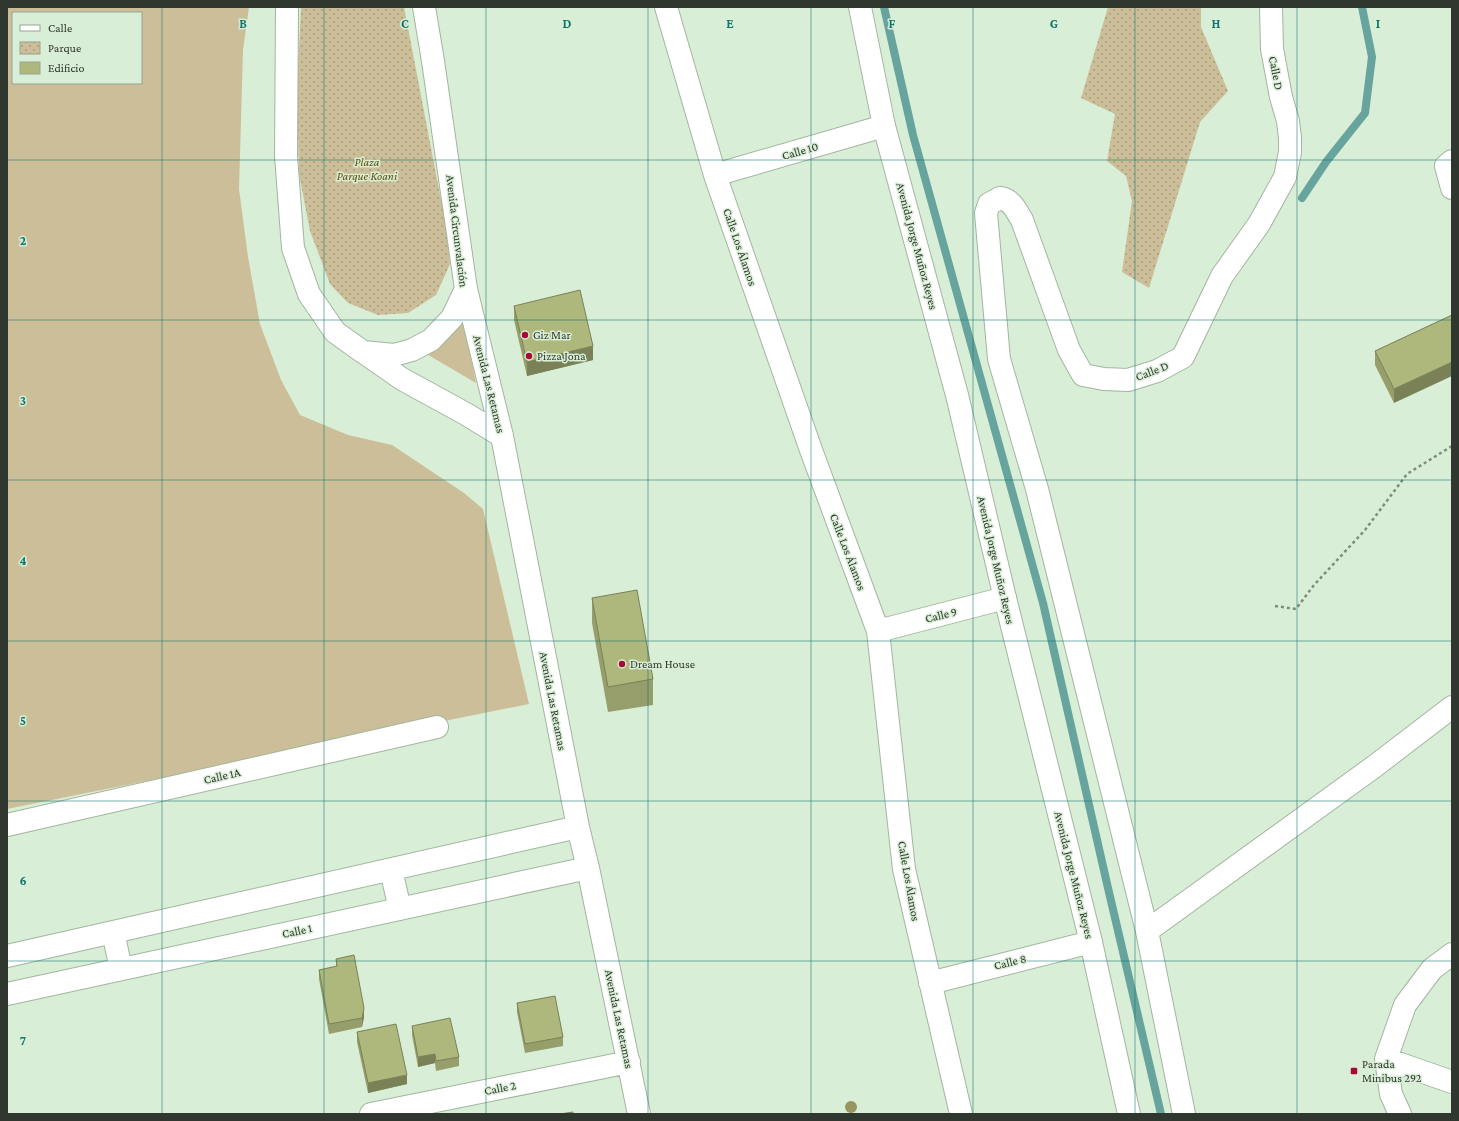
<svg xmlns="http://www.w3.org/2000/svg" width="1459" height="1121" font-family="'Crimson Pro',serif">
<style>
.grass{fill:#cbbe98;fill-rule:evenodd}
.park{fill:url(#park-dots)}
.lines{fill:none;stroke-linecap:round;stroke-linejoin:round}
.stream{stroke:#67a49e;stroke-width:8}
.street-casing{stroke:#a2b69f;stroke-width:24}
.secondary-casing{stroke:#a2b69f;stroke-width:24}
.path{stroke:#7f8c7c;stroke-width:2.5;stroke-dasharray:3 3;stroke-linecap:butt}
.street{stroke:#fff;stroke-width:22}
.secondary{stroke:#fff;stroke-width:22}
.tree{fill:#989560}
.wall{fill:#969e6b}
.shaded-wall{fill:#7a8157}
.building{fill:#aeb87c;stroke:#7a8157}
.grid{fill:none;stroke:#0f766e;stroke-width:1;stroke-opacity:0.55}
.poi-dot{fill:#a60b37;stroke:#d9eed6;stroke-width:1.5}
.labels{text-anchor:middle;dominant-baseline:central;stroke-width:3;stroke-linejoin:round;paint-order:stroke}
.street-label{font-size:12px;fill:#30372e;stroke:#d9eed6}
.park-label{font-size:12px;font-style:italic;fill:#624d00;stroke:#d9eed6}
.poi-label{font-size:12px;fill:#30372e;stroke:#d9eed6;text-anchor:start}
.grid-label{font-size:13px;text-anchor:middle;font-weight:bold;fill:#0f766e;stroke:#d9eed6;stroke-width:3;stroke-linejoin:round;paint-order:stroke}
</style>
<defs>
<pattern id="park-dots" width="8" height="8" patternUnits="userSpaceOnUse"><rect width="8" height="8" fill="#cbbe98"/><path d="M2 2h.1M6 6h.1" fill="none" stroke="#a59b7c" stroke-width="1.8" stroke-linecap="round"/></pattern>
</defs>
<rect width="100%" height="100%" fill="#d9eed6"/>
<path class="grass" d="M 7,7 L 249,7 L 243,50 L 239,189 L 248,257 L 260,324 L 281,380 L 300,415 L 348,435 L 392,445 L 464,493 L 483,509 L 529,704 L 7,809 ZM 13,13 L 141,13 L 141,83 L 13,83 Z
M 462,313 L 476,383 L 418,349 Z"/>
<path class="park" d="M 301,7 L 404,7 L 446,226 L 450,264 L 436,295 L 408,313 L 378,315 L 348,303 L 330,284 L 310,231 L 299,174 L 297,91 Z
M 1108,7 L 1201,7 L 1201,27 L 1228,91 L 1200,122 L 1149,288 L 1122,272 L 1132,201 L 1126,176 L 1107,161 L 1115,114 L 1081,98 Z"/>
<g class="lines">
<path class="stream" d="M 884,7 L 913,135 L 1043,603 L 1108,888 L 1161,1114
M 1302,198 L 1326,162 L 1365,113 L 1372,57 L 1362,7"/>
<g class="street-casing">
<path id="street" d="M 666,7 L 715,175 L 811,450 L 878,631 L 904,869 L 961,1114
M 1452,161 L 1446,166 L 1452,188
M 715,175 L 884,126
M 466,289 L 502,436 L 578,827 L 588,868 L 639,1114
M 878,631 L 1005,598
M 7,825 L 437,727
M 391,870 L 400,909
M 1147,931 L 1375,766 L 1452,707
M 113,932 L 121,969
M 7,956 L 578,827
M 930,983 L 1091,942
M 7,994 L 588,868
M 1386,1059 L 1452,1082
M 371,1114 L 629,1062
M 1184,1114 L 1147,931 L 1037,489 L 999,359 L 986,213 L 989,204 L 1000,198 C 1011,199 1016,210 1022,220 L 1069,350 L 1083,375 L 1104,379 L 1128,380 L 1157,371 L 1183,357 L 1222,276 L 1259,224 L 1285,177 L 1290,152 L 1290,138 L 1288,121 L 1281,97 L 1272,49 L 1271,7
M 1400,1114 L 1391,1094 L 1386,1059 L 1405,1005 L 1432,969 L 1452,954"/>
</g>
<g class="secondary-casing">
<path id="secondary" d="M 287,7 L 286,156 L 293,248 L 309,294 L 335,332 L 363,352 L 394,355 L 412,350 L 431,340 L 452,318 L 466,289 L 433,61 L 424,7
M 860,7 L 884,126 L 957,395 L 1005,598 L 1091,942 L 1129,1114
M 366,354 L 402,379 L 466,414 L 502,436"/>
</g>
<path class="path" d="M 1275,606 L 1296,609 L 1314,585 L 1365,530 L 1407,474 L 1452,446"/>
<use href="#street" class="street"/>
<use href="#secondary" class="secondary"/>
</g>
<circle class="tree" cx="851" cy="1107" r="6"/>
<path class="wall" d="M 514,306 L 593,360 L 527,376 L 514,320 Z
M 1452,315 L 1394,403 L 1375,365 L 1375,351 Z
M 592,598 L 653,679 L 653,705 L 608,712 L 592,623 Z
M 336,959 L 364,1017 L 362,1027 L 329,1034 L 319,979 L 319,970 L 336,967 Z
M 517,1003 L 563,1037 L 563,1046 L 525,1053 L 517,1012 Z
M 412,1026 L 459,1057 L 459,1066 L 436,1071 L 435,1063 L 418,1067 L 412,1035 Z
M 357,1032 L 407,1084 L 368,1093 L 357,1042 Z"/>
<path class="shaded-wall" d="M 593,346 L 593,360 L 527,376 L 527,362 Z
M 1452,362 L 1452,376 L 1394,403 L 1394,389 Z
M 364,1008 L 364,1017 L 362,1027 L 362,1018 Z
M 435,1054 L 435,1063 L 418,1067 L 418,1057 Z
M 407,1075 L 407,1084 L 368,1093 L 368,1083 Z"/>
<path class="building" d="M 580,290 L 593,346 L 527,362 L 514,306 Z
M 1452,315 L 1452,362 L 1394,389 L 1375,351 Z
M 637,590 L 653,679 L 608,687 L 592,598 Z
M 354,955 L 364,1008 L 362,1018 L 329,1024 L 319,970 L 337,966 L 336,959 Z
M 555,996 L 563,1037 L 525,1044 L 517,1003 Z
M 450,1018 L 459,1057 L 436,1061 L 435,1054 L 418,1057 L 412,1026 Z
M 396,1024 L 407,1075 L 368,1083 L 357,1032 Z
M 573,1112 L 573,1114 L 560,1114 Z"/>
<path class="grid" d="M 162,7 L 162,1114M 324,7 L 324,1114M 486,7 L 486,1114M 648,7 L 648,1114M 811,7 L 811,1114M 973,7 L 973,1114M 1135,7 L 1135,1114M 1297,7 L 1297,1114M 7,160 L 1452,160M 7,320 L 1452,320M 7,480 L 1452,480M 7,641 L 1452,641M 7,801 L 1452,801M 7,961 L 1452,961"/>
<g class="poi-dot">
<circle cx="525" cy="335" r="4"/>
<circle cx="529" cy="356" r="4"/>
<circle cx="622" cy="664" r="4"/>
<rect x="1350" y="1067" width="8" height="8" rx="2"/>
</g>
<g class="labels">
<g class="street-label">
<text transform="translate(1276 73) rotate(79)">Calle D</text>
<text transform="translate(800 151) rotate(-16)">Calle 10</text>
<text transform="translate(457 231) rotate(83)">Avenida Circunvalación</text>
<text transform="translate(917 246) rotate(75)">Avenida Jorge Muñoz Reyes</text>
<text transform="translate(740 247) rotate(71)">Calle Los Álamos</text>
<text transform="translate(1152 371) rotate(-21)">Calle D</text>
<text transform="translate(489 384) rotate(76)">Avenida Las Retamas</text>
<text transform="translate(848 552) rotate(69)">Calle Los Álamos</text>
<text transform="translate(996 560) rotate(77)">Avenida Jorge Muñoz Reyes</text>
<text transform="translate(941 615) rotate(-14)">Calle 9</text>
<text transform="translate(553 701) rotate(79)">Avenida Las Retamas</text>
<text transform="translate(222 776) rotate(-13)">Calle 1A</text>
<text transform="translate(1074 875) rotate(76)">Avenida Jorge Muñoz Reyes</text>
<text transform="translate(909 881) rotate(80)">Calle Los Álamos</text>
<text transform="translate(297 931) rotate(-12)">Calle 1</text>
<text transform="translate(1010 962) rotate(-14)">Calle 8</text>
<text transform="translate(619 1019) rotate(78)">Avenida Las Retamas</text>
<text transform="translate(500 1088) rotate(-11)">Calle 2</text>
</g>
<g class="park-label">
<text x="367" y="162">Plaza<tspan x="367" dy="14">Parque Koani</tspan></text>
</g>
<g class="poi-label">
<text x="533" y="335">Giz Mar</text>
<text x="537" y="356">Pizza Jona</text>
<text x="630" y="664">Dream House</text>
<text x="1362" y="1064">Parada<tspan x="1362" dy="14">Minibus 292</tspan></text>
</g>
</g>
<g class="grid-label">
<text x="243" y="28">B</text>
<text x="405" y="28">C</text>
<text x="567" y="28">D</text>
<text x="730" y="28">E</text>
<text x="892" y="28">F</text>
<text x="1054" y="28">G</text>
<text x="1216" y="28">H</text>
<text x="1378" y="28">I</text>
<text x="23" y="245">2</text>
<text x="23" y="405">3</text>
<text x="23" y="565">4</text>
<text x="23" y="725">5</text>
<text x="23" y="885">6</text>
<text x="23" y="1045">7</text>
</g>
<rect width="1459" height="1121" fill="none" stroke="#30372e" stroke-width="16"/>
<rect x="12" y="12" width="130" height="72" fill="#d9eed6" stroke="#95a593"/>
<rect x="20" y="25" width="20" height="6" fill="#ffffff" stroke="#95a593"/>
<text x="48" y="32" font-size="12" fill="#30372e">Calle</text>
<rect x="20" y="42" width="20" height="12" fill="url(#park-dots)" stroke="#95a593"/>
<text x="48" y="52" font-size="12" fill="#30372e">Parque</text>
<rect x="20" y="62" width="20" height="12" fill="#aeb87c" stroke="#95a593"/>
<text x="48" y="72" font-size="12" fill="#30372e">Edificio</text>
</svg>
